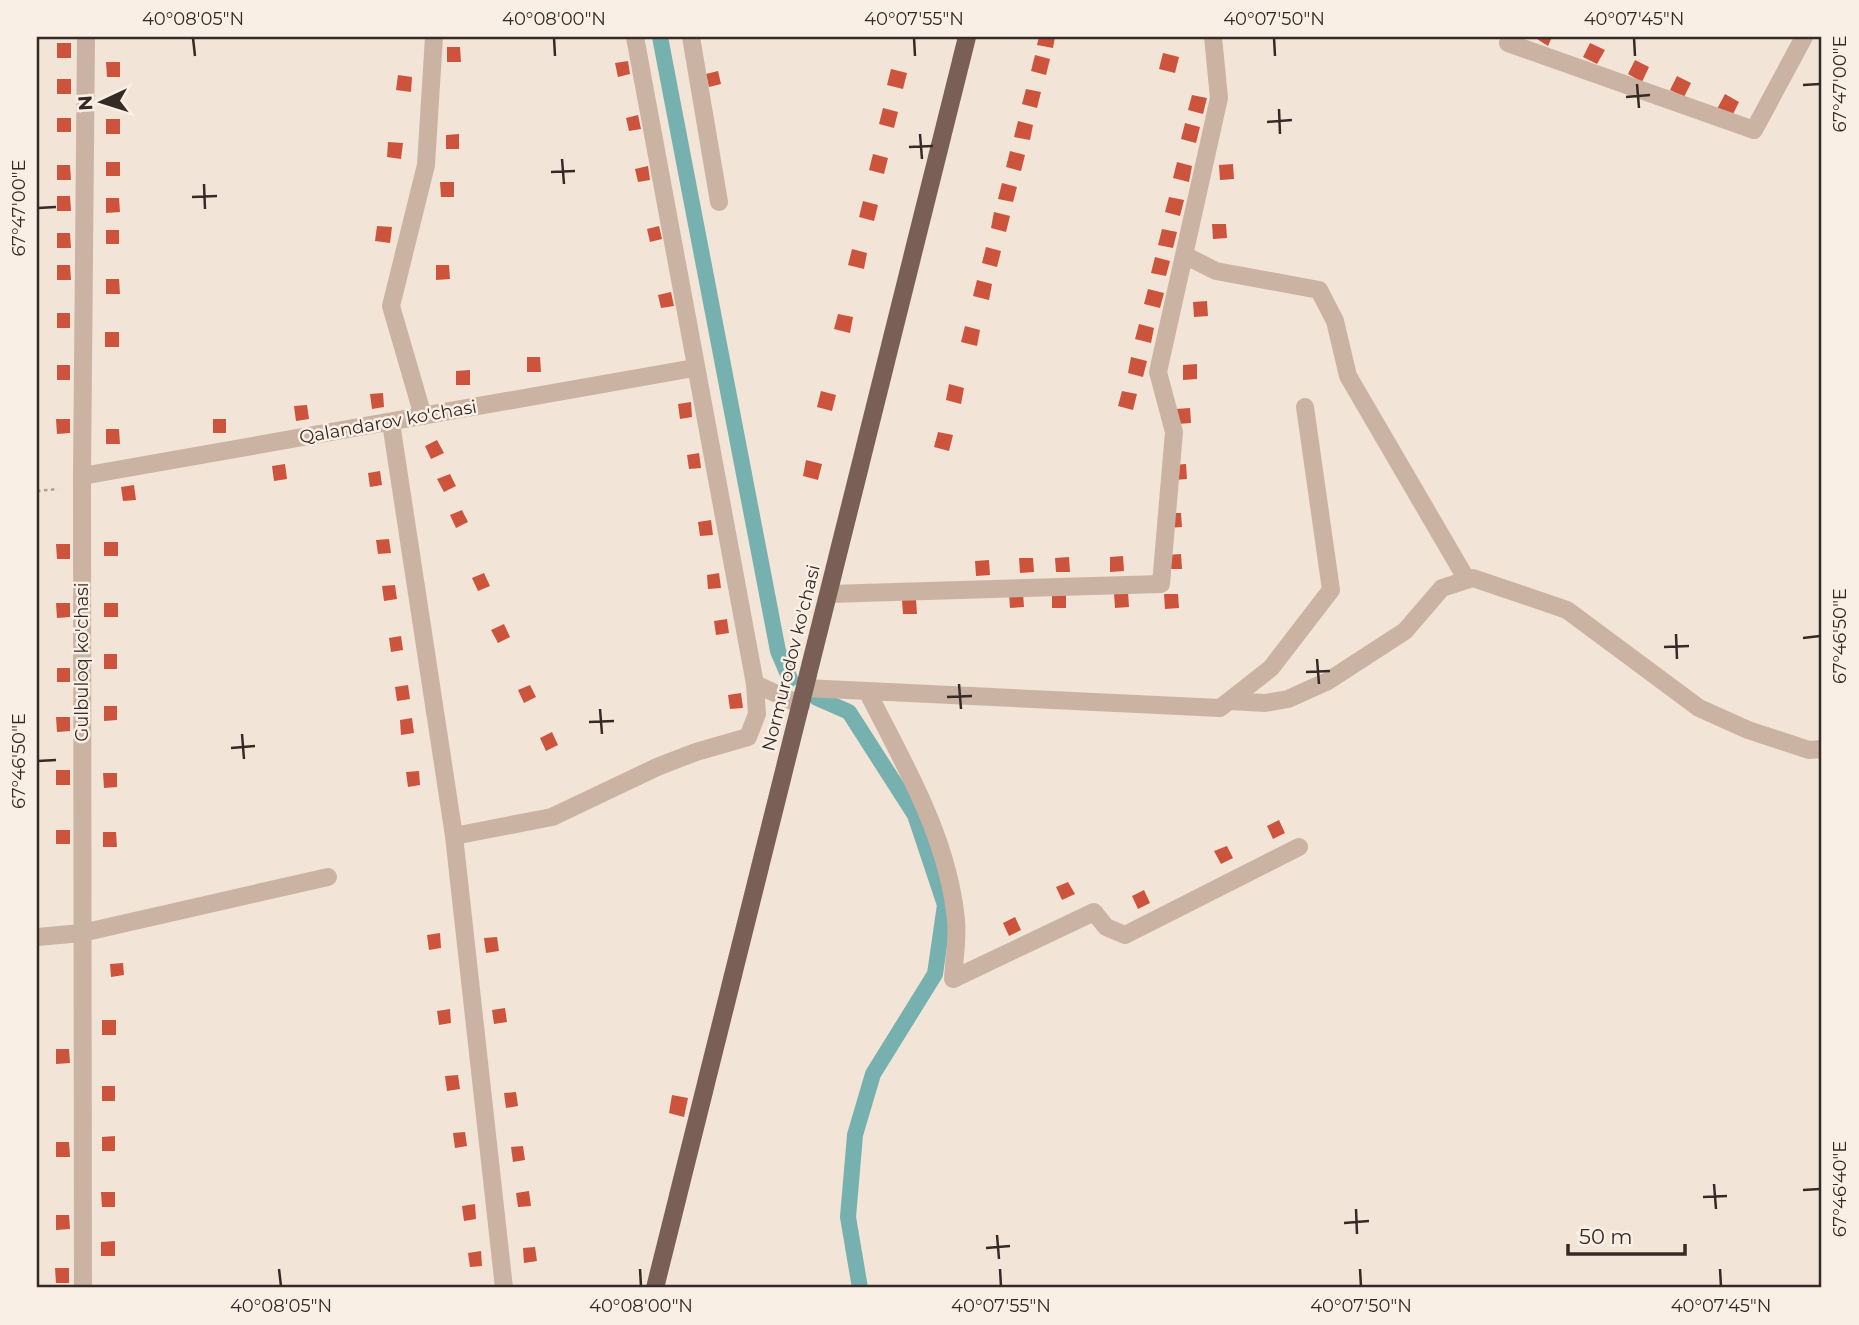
<svg xmlns="http://www.w3.org/2000/svg" width="1859" height="1325" font-family="Montserrat,sans-serif">
<style>
.lines{fill:none;stroke-linecap:round;stroke-linejoin:round}
.canal{stroke:#76b1af;stroke-width:16}
.building{fill:#cd543c}
.path{stroke:#b79c8e;stroke-width:2.5;stroke-dasharray:3.5 3.5;stroke-linecap:butt}
.minor{stroke:#cbb3a4;stroke-width:18}
.major{stroke:#795f56;stroke-width:18}
.ticks{fill:none;stroke:#362a26;stroke-width:2.5}
.labels{text-anchor:middle;dominant-baseline:central;stroke-width:5;stroke-linejoin:round;paint-order:stroke}
.street-label{font-size:18px;fill:#362a26;stroke:#faefe5}
.neatline{fill:none;stroke:#362a26;stroke-width:2.5}
.ticks-label{font-size:18px;text-anchor:middle;fill:#362a26}
</style>
<rect width="100%" height="100%" fill="#f3e4d8"/>
<g class="lines">
<path class="canal" d="M 660,37 L 778,651 L 790,679
M 817,698 L 849,712 L 915,815 L 945,905 L 935,974 L 873,1074 L 855,1135 L 848,1217 L 860,1288"/>
</g>
<path class="building" d="M 1039,37 L 1055,37 L 1053,48 L 1037,45 Z
M 1534,37 L 1552,37 L 1548,46 Z
M 57,43 L 71,43 L 71,58 L 57,58 Z
M 1590,43 L 1605,50 L 1597,64 L 1583,57 Z
M 447,47 L 460,47 L 461,62 L 447,62 Z
M 1163,53 L 1179,57 L 1175,73 L 1159,69 Z
M 1035,55 L 1050,59 L 1046,75 L 1031,71 Z
M 1635,60 L 1649,67 L 1642,82 L 1628,74 Z
M 628,61 L 630,74 L 618,77 L 615,63 Z
M 106,62 L 120,62 L 120,77 L 107,77 Z
M 891,69 L 907,73 L 903,89 L 887,85 Z
M 718,71 L 721,84 L 709,87 L 706,74 Z
M 398,75 L 412,77 L 411,92 L 396,90 Z
M 1677,76 L 1691,83 L 1684,97 L 1670,90 Z
M 57,79 L 71,79 L 71,94 L 57,94 Z
M 1026,89 L 1041,92 L 1037,108 L 1022,104 Z
M 1725,94 L 1739,102 L 1732,116 L 1717,109 Z
M 1192,95 L 1207,98 L 1203,114 L 1188,110 Z
M 883,108 L 898,112 L 894,128 L 879,124 Z
M 638,115 L 641,129 L 629,131 L 626,118 Z
M 57,118 L 71,118 L 71,132 L 57,132 Z
M 106,119 L 120,119 L 120,134 L 106,134 Z
M 1018,121 L 1033,125 L 1030,140 L 1014,137 Z
M 1185,123 L 1200,127 L 1196,143 L 1181,139 Z
M 459,134 L 459,149 L 446,149 L 446,135 Z
M 388,142 L 403,143 L 401,159 L 387,157 Z
M 1010,151 L 1025,155 L 1021,171 L 1006,167 Z
M 873,154 L 888,158 L 884,174 L 869,170 Z
M 106,162 L 120,162 L 120,176 L 106,176 Z
M 1177,162 L 1192,166 L 1189,182 L 1173,178 Z
M 1233,164 L 1234,179 L 1220,180 L 1219,165 Z
M 57,165 L 70,165 L 71,180 L 57,180 Z
M 648,166 L 650,180 L 638,182 L 635,169 Z
M 440,182 L 454,182 L 454,197 L 441,197 Z
M 1002,183 L 1017,187 L 1013,202 L 998,199 Z
M 57,196 L 70,196 L 71,211 L 57,211 Z
M 1169,197 L 1184,200 L 1180,216 L 1165,212 Z
M 106,198 L 119,198 L 120,212 L 106,213 Z
M 863,201 L 878,205 L 874,221 L 859,217 Z
M 994,212 L 1010,216 L 1006,232 L 991,228 Z
M 1212,224 L 1226,224 L 1227,238 L 1213,239 Z
M 377,226 L 392,227 L 390,243 L 375,241 Z
M 659,226 L 662,239 L 650,242 L 647,229 Z
M 1162,229 L 1177,232 L 1173,248 L 1158,245 Z
M 106,230 L 119,230 L 119,244 L 106,244 Z
M 57,233 L 70,233 L 71,248 L 57,248 Z
M 986,247 L 1001,251 L 997,267 L 982,263 Z
M 852,249 L 867,253 L 864,269 L 848,265 Z
M 1155,257 L 1170,261 L 1166,276 L 1151,273 Z
M 57,265 L 70,265 L 71,280 L 57,280 Z
M 436,265 L 449,265 L 450,279 L 436,280 Z
M 106,279 L 119,279 L 120,294 L 106,294 Z
M 977,280 L 992,284 L 989,300 L 973,296 Z
M 1148,289 L 1164,293 L 1160,308 L 1144,304 Z
M 671,292 L 674,306 L 661,308 L 658,295 Z
M 1207,301 L 1208,316 L 1194,317 L 1193,302 Z
M 57,313 L 70,313 L 70,328 L 57,328 Z
M 838,314 L 853,317 L 850,333 L 834,329 Z
M 1139,324 L 1154,328 L 1151,343 L 1135,339 Z
M 965,326 L 980,330 L 977,346 L 961,342 Z
M 105,332 L 119,332 L 119,347 L 105,347 Z
M 527,357 L 540,357 L 541,372 L 527,372 Z
M 1131,357 L 1147,361 L 1143,377 L 1128,373 Z
M 1197,364 L 1197,379 L 1183,380 L 1183,365 Z
M 57,365 L 70,365 L 70,380 L 57,380 Z
M 470,370 L 470,385 L 456,385 L 456,371 Z
M 949,384 L 964,388 L 961,404 L 946,400 Z
M 821,391 L 836,395 L 832,411 L 817,407 Z
M 1122,391 L 1137,394 L 1133,410 L 1118,406 Z
M 383,393 L 384,407 L 372,409 L 370,394 Z
M 691,402 L 692,417 L 680,419 L 678,404 Z
M 307,405 L 309,419 L 296,421 L 294,406 Z
M 1190,408 L 1191,423 L 1177,424 L 1176,409 Z
M 56,419 L 70,419 L 70,433 L 57,434 Z
M 213,419 L 226,419 L 226,433 L 213,433 Z
M 106,429 L 119,429 L 120,444 L 106,444 Z
M 938,432 L 953,435 L 949,451 L 934,447 Z
M 437,440 L 444,453 L 431,459 L 425,446 Z
M 699,453 L 701,468 L 689,469 L 687,455 Z
M 806,460 L 822,464 L 818,480 L 803,476 Z
M 285,464 L 287,479 L 274,481 L 272,466 Z
M 1186,464 L 1187,479 L 1173,480 L 1172,465 Z
M 380,471 L 382,485 L 370,487 L 368,473 Z
M 450,474 L 456,486 L 444,492 L 437,479 Z
M 134,485 L 136,500 L 123,501 L 121,487 Z
M 462,510 L 468,522 L 456,528 L 450,515 Z
M 1167,513 L 1181,513 L 1182,527 L 1168,528 Z
M 711,520 L 713,535 L 700,536 L 698,522 Z
M 389,539 L 391,553 L 378,554 L 376,540 Z
M 104,542 L 118,542 L 118,556 L 104,556 Z
M 56,544 L 70,544 L 70,559 L 57,559 Z
M 1181,554 L 1182,569 L 1168,569 L 1167,555 Z
M 1123,556 L 1124,571 L 1110,572 L 1110,557 Z
M 1069,557 L 1070,572 L 1056,572 L 1055,558 Z
M 1019,558 L 1033,558 L 1034,572 L 1020,573 Z
M 989,560 L 990,575 L 976,576 L 975,561 Z
M 484,573 L 490,586 L 478,591 L 472,578 Z
M 719,573 L 721,588 L 708,589 L 707,575 Z
M 395,585 L 397,599 L 384,601 L 382,586 Z
M 1128,592 L 1129,607 L 1115,608 L 1114,593 Z
M 1009,593 L 1023,593 L 1024,607 L 1010,608 Z
M 1066,593 L 1066,608 L 1052,608 L 1052,594 Z
M 1164,594 L 1178,594 L 1179,608 L 1165,609 Z
M 916,599 L 917,614 L 903,614 L 902,600 Z
M 56,603 L 70,603 L 70,617 L 57,618 Z
M 104,603 L 118,603 L 118,617 L 104,617 Z
M 727,619 L 729,633 L 716,635 L 714,621 Z
M 504,624 L 510,637 L 498,643 L 491,630 Z
M 401,636 L 403,650 L 391,652 L 389,638 Z
M 104,654 L 117,654 L 117,669 L 104,669 Z
M 57,668 L 70,668 L 70,682 L 57,682 Z
M 408,685 L 410,699 L 397,701 L 395,687 Z
M 530,685 L 536,697 L 524,703 L 518,690 Z
M 741,693 L 743,708 L 730,709 L 728,695 Z
M 104,706 L 117,706 L 117,720 L 104,721 Z
M 56,717 L 70,717 L 70,731 L 57,732 Z
M 412,718 L 414,733 L 401,735 L 400,720 Z
M 552,732 L 558,745 L 546,751 L 540,738 Z
M 56,770 L 70,770 L 70,785 L 56,785 Z
M 419,771 L 420,785 L 408,787 L 406,772 Z
M 103,773 L 117,773 L 117,787 L 104,788 Z
M 1279,820 L 1285,833 L 1273,839 L 1267,826 Z
M 56,830 L 70,830 L 70,844 L 56,844 Z
M 103,832 L 116,832 L 117,847 L 103,847 Z
M 1227,846 L 1233,858 L 1221,864 L 1214,851 Z
M 1068,882 L 1075,894 L 1062,900 L 1056,887 Z
M 1144,890 L 1150,903 L 1138,909 L 1132,896 Z
M 1015,917 L 1021,930 L 1009,936 L 1003,923 Z
M 440,933 L 441,948 L 429,950 L 427,935 Z
M 497,937 L 499,951 L 486,953 L 484,938 Z
M 123,963 L 124,975 L 111,977 L 110,964 Z
M 505,1008 L 507,1022 L 494,1024 L 492,1010 Z
M 450,1009 L 451,1023 L 439,1025 L 437,1011 Z
M 102,1020 L 116,1020 L 116,1035 L 102,1035 Z
M 56,1049 L 69,1049 L 70,1063 L 56,1064 Z
M 458,1075 L 460,1089 L 447,1091 L 445,1076 Z
M 102,1086 L 115,1086 L 115,1101 L 102,1101 Z
M 516,1092 L 518,1106 L 506,1108 L 504,1093 Z
M 672,1095 L 688,1098 L 684,1117 L 669,1113 Z
M 465,1132 L 467,1146 L 455,1148 L 453,1133 Z
M 115,1136 L 115,1151 L 102,1151 L 102,1137 Z
M 56,1142 L 69,1142 L 70,1157 L 56,1157 Z
M 523,1146 L 525,1160 L 513,1162 L 511,1147 Z
M 529,1191 L 531,1206 L 518,1207 L 516,1193 Z
M 101,1192 L 115,1192 L 115,1207 L 102,1207 Z
M 475,1204 L 476,1219 L 464,1221 L 462,1206 Z
M 56,1215 L 69,1215 L 70,1229 L 56,1230 Z
M 115,1241 L 115,1256 L 101,1256 L 101,1242 Z
M 535,1247 L 537,1261 L 524,1263 L 523,1248 Z
M 481,1251 L 482,1266 L 470,1267 L 468,1253 Z
M 55,1268 L 69,1268 L 69,1283 L 56,1283 Z"/>
<g class="lines">
<path class="path" d="M 37,491 L 58,489"/>
<path class="minor" d="M 691,37 L 719,202
M 1508,43 L 1754,130 L 1804,37
M 1184,255 L 1216,271 L 1319,290 L 1335,321 L 1348,376 L 1467,580
M 423,416 L 391,306 L 426,165 L 434,37
M 391,423 L 454,836 L 504,1288
M 82,476 L 694,368
M 829,594 L 1161,584 L 1174,432 L 1158,372 L 1219,98 L 1213,37
M 755,684 L 801,705
M 805,688 L 1220,708 L 1271,668 L 1331,590 L 1305,407
M 867,691 C 904,764 948,837 956,920 C 958,939 954,960 953,979 L 1094,912 L 1106,927 L 1125,935 L 1299,847
M 1229,701 L 1265,703 L 1288,699 L 1328,681 L 1405,631 L 1442,588 L 1473,578 L 1567,610 L 1699,708 L 1748,730 L 1809,750 L 1822,749
M 454,836 L 552,817 L 657,767 L 696,752 L 748,737 L 757,714 L 755,684 L 635,37
M 37,937 L 82,933 L 328,877
M 83,1288 L 82,476 L 86,37"/>
<path class="major" d="M 655,1288 L 967,37"/>
</g>
<path class="ticks" d="M 193,38 L 195,56M 554,38 L 555,56M 914,38 L 915,56M 1274,38 L 1275,56M 1634,38 L 1635,56M 1637,84 L 1639,108M 1803,85 L 1820,84M 1626,97 L 1650,95M 1279,109 L 1280,134M 1267,122 L 1292,120M 920,134 L 922,159M 909,147 L 933,146M 562,159 L 564,184M 551,172 L 575,171M 204,184 L 205,209M 192,197 L 217,196M 38,208 L 56,207M 1676,634 L 1677,659M 1803,638 L 1820,636M 1664,647 L 1689,646M 1317,659 L 1319,684M 1306,672 L 1330,671M 959,684 L 961,709M 947,697 L 972,696M 600,709 L 602,734M 589,722 L 614,721M 242,734 L 244,759M 231,748 L 255,746M 38,761 L 56,760M 1714,1184 L 1716,1209M 1803,1190 L 1820,1189M 1703,1197 L 1727,1196M 1356,1209 L 1357,1234M 1344,1223 L 1369,1221M 997,1235 L 999,1259M 986,1248 L 1010,1246M 279,1269 L 281,1286M 640,1269 L 641,1286M 1000,1269 L 1001,1286M 1360,1269 L 1361,1286M 1720,1269 L 1721,1286"/>
<g class="labels">
<g class="street-label">
<text transform="translate(388 422) rotate(-10)">Qalandarov ko'chasi</text>
<text transform="translate(791 658) rotate(-76)">Normurodov ko'chasi</text>
<text transform="translate(82 662) rotate(-90)">Gulbuloq ko'chasi</text>
</g>
</g>
<rect width="1859" height="1325" fill="none" stroke="#faefe5" stroke-width="77"/>
<g transform="translate(102 102) rotate(266)" stroke="#faefe5" stroke-width="5" paint-order="stroke">
<path d="M0-5L12 26L0 18L-12 26Z" fill="#362a26"/>
<text y="-10" font-size="19" font-weight="bold" text-anchor="middle" fill="#362a26">N</text>
</g>
<path d="M1568 1244v10h117v-10" fill="none" stroke="#362a26" stroke-width="3.5"/>
<text x="1579" y="1244" font-size="21" fill="#362a26" stroke="#faefe5" stroke-width="5" paint-order="stroke">50 m</text>
<rect x="38" y="38" width="1782" height="1248" class="neatline"/>
<g class="ticks-label">
<text x="193" y="25">40°08'05"N</text>
<text x="554" y="25">40°08'00"N</text>
<text x="914" y="25">40°07'55"N</text>
<text x="1274" y="25">40°07'50"N</text>
<text x="1634" y="25">40°07'45"N</text>
<text transform="translate(1840 84) rotate(-90)" y="6">67°47'00"E</text>
<text transform="translate(19 208) rotate(-90)" y="6">67°47'00"E</text>
<text transform="translate(1840 636) rotate(-90)" y="6">67°46'50"E</text>
<text transform="translate(19 761) rotate(-90)" y="6">67°46'50"E</text>
<text transform="translate(1840 1189) rotate(-90)" y="6">67°46'40"E</text>
<text x="281" y="1312">40°08'05"N</text>
<text x="641" y="1312">40°08'00"N</text>
<text x="1001" y="1312">40°07'55"N</text>
<text x="1361" y="1312">40°07'50"N</text>
<text x="1721" y="1312">40°07'45"N</text>
</g>
</svg>
